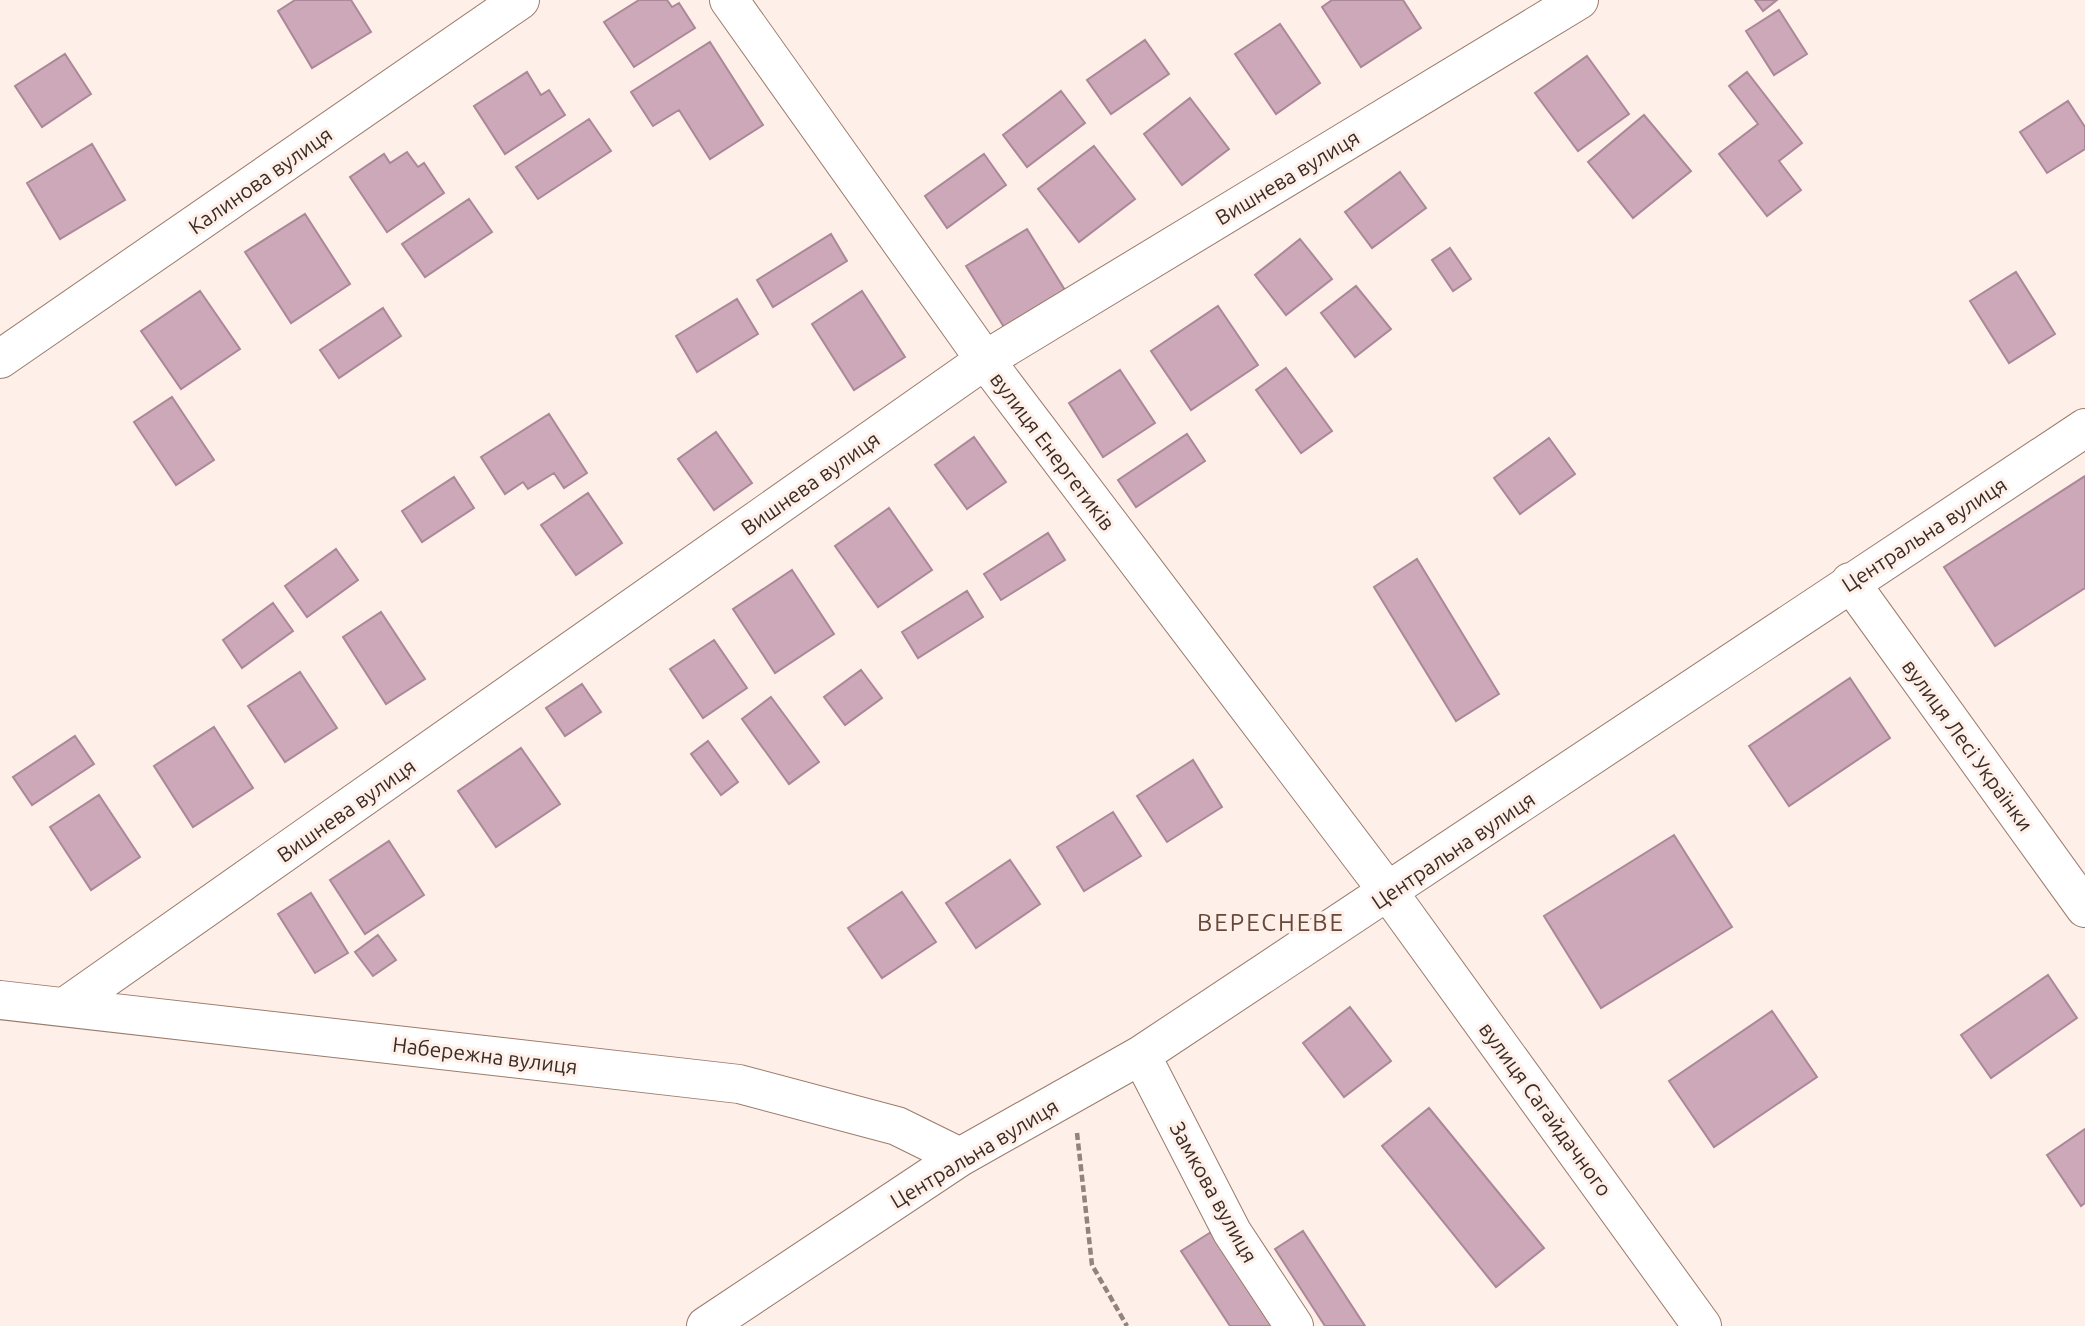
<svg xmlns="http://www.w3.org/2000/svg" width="2085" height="1326" font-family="Ubuntu,sans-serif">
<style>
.building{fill:#cca8b8;stroke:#aa8898;stroke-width:2}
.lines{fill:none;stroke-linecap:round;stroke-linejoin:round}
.street-casing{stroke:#9b7b6b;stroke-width:40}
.path{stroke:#92837d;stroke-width:4.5;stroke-dasharray:7 3.5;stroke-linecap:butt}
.street{stroke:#fff;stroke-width:38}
.labels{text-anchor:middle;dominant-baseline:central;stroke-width:6;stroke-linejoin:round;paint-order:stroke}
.street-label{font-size:21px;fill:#392b25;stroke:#feefe8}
.quarter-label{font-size:24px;letter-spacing:2px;fill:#66493a;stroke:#feefe8}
</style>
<rect width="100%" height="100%" fill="#feefe8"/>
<path class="building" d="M 295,0 L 351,0 L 371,32 L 312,68 L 278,11 Z
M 639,0 L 667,0 L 672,7 L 679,3 L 695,28 L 634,67 L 604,22 Z
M 1332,0 L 1403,0 L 1421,28 L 1361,67 L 1322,7 Z
M 1755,0 L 1777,0 L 1763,11 Z
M 1779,10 L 1807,54 L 1774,75 L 1746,31 Z
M 1280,24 L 1320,83 L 1276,114 L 1235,54 Z
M 1145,40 L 1169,74 L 1111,114 L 1087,80 Z
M 710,42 L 763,125 L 710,159 L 679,110 L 653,126 L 631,92 Z
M 65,54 L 91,94 L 42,127 L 15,86 Z
M 1587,56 L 1629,114 L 1578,151 L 1535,93 Z
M 527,72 L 541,95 L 549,90 L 565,115 L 505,154 L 474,106 Z
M 1747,72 L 1802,143 L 1779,161 L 1801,190 L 1767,216 L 1719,154 L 1758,124 L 1729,86 Z
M 1061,91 L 1085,123 L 1027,167 L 1003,135 Z
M 1190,98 L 1229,149 L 1182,185 L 1144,134 Z
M 2068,101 L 2085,127 L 2085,149 L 2047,173 L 2020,132 Z
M 1644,115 L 1691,171 L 1633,218 L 1588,162 Z
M 589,119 L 611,151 L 538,199 L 516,167 Z
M 92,144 L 125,200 L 60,239 L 27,183 Z
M 1094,146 L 1135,199 L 1079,242 L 1038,189 Z
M 407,152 L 418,167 L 424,163 L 444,193 L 387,232 L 350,177 L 384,154 L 390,163 Z
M 984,154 L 1006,185 L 947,228 L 925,196 Z
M 1400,172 L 1426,208 L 1372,248 L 1345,212 Z
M 469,199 L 492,232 L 425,277 L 402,244 Z
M 305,214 L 350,284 L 291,323 L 245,252 Z
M 1027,229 L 1068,295 L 1007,332 L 966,266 Z
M 831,234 L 847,261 L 773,307 L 757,280 Z
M 1300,239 L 1332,279 L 1286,315 L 1255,275 Z
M 1450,248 L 1471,279 L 1453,291 L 1432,260 Z
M 2016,272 L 2055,334 L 2009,363 L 1970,301 Z
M 1356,286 L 1391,329 L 1355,357 L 1321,313 Z
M 200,291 L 240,349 L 181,389 L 141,331 Z
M 862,291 L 905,357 L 854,390 L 812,324 Z
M 737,299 L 758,334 L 697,372 L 676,336 Z
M 1218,306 L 1258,365 L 1191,410 L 1151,351 Z
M 383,308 L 401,336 L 339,378 L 320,350 Z
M 1286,368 L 1332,431 L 1301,453 L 1256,390 Z
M 1120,370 L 1155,423 L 1103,457 L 1069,403 Z
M 172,397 L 214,460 L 176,485 L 134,422 Z
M 549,414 L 587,473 L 564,488 L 554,473 L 528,489 L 523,482 L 505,494 L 481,457 Z
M 716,432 L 752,483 L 714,510 L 678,459 Z
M 1187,434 L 1205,461 L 1136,507 L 1118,480 Z
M 974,437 L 1006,482 L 967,509 L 935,465 Z
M 1549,438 L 1575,474 L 1520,514 L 1494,478 Z
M 2085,476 L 2085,588 L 1995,646 L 1944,567 Z
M 454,477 L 474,508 L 422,542 L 402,511 Z
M 588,493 L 622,543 L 576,575 L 541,525 Z
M 889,508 L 932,570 L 878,607 L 835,546 Z
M 1048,533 L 1065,560 L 1001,600 L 984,574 Z
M 336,549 L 358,580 L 307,617 L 285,586 Z
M 1417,559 L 1499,694 L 1456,721 L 1374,587 Z
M 792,570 L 834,634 L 775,673 L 733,609 Z
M 967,591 L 983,617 L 918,658 L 902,632 Z
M 273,603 L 293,631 L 242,668 L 223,640 Z
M 381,612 L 425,679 L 386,704 L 343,637 Z
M 714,640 L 747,688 L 703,718 L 670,669 Z
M 861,670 L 882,698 L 845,725 L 824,697 Z
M 300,672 L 337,728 L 285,762 L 248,706 Z
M 1850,678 L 1890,738 L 1789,806 L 1749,746 Z
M 582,684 L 601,712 L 565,736 L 546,708 Z
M 771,697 L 819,762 L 789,784 L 742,719 Z
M 214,727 L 253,788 L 193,827 L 154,766 Z
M 75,736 L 94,764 L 32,805 L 13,777 Z
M 708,741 L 738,782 L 721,795 L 691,754 Z
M 521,748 L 560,804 L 496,847 L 458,791 Z
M 1193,760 L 1222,807 L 1167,842 L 1137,796 Z
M 99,795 L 140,857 L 91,890 L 50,827 Z
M 1113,812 L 1141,856 L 1084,891 L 1057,847 Z
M 1674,835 L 1732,927 L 1601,1008 L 1544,916 Z
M 389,841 L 424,895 L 365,934 L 330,880 Z
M 1010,860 L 1040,904 L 976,948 L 946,903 Z
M 902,892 L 936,942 L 882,978 L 848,928 Z
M 311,893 L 348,953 L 315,973 L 278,914 Z
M 378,935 L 396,960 L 373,976 L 355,952 Z
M 2048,975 L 2077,1018 L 1991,1078 L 1961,1035 Z
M 1350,1007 L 1391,1061 L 1344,1097 L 1303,1043 Z
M 1772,1011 L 1817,1077 L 1714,1147 L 1669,1081 Z
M 1429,1108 L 1544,1248 L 1496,1287 L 1382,1146 Z
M 2085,1129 L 2085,1203 L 2081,1206 L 2047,1155 Z
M 1303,1231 L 1365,1326 L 1325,1326 L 1275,1249 Z
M 1211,1232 L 1273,1326 L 1230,1326 L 1181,1251 Z"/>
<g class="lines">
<g class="street-casing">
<path id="street" d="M 729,0 L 985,360 L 1389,893 L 1702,1326
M 0,359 L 520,0
M 1850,582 L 2085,908
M 0,1000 L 739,1084 L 897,1126 L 960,1157
M 66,1006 L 985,360 L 1579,0
M 1141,1055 L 1232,1232 L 1294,1326
M 706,1326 L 960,1157 L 1141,1055 L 2085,428"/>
</g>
<path class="path" d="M 1077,1133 L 1092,1265 L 1127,1326"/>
<use href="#street" class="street"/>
</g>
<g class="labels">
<g class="street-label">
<text transform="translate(1287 177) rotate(-31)">Вишнева вулиця</text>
<text transform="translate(260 180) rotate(-35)">Калинова вулиця</text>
<text transform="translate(1053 451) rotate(53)">вулиця Енергетиків</text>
<text transform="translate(810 483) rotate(-35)">Вишнева вулиця</text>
<text transform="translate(1924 534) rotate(-33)">Центральна вулиця</text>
<text transform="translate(1968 745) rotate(54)">вулиця Лесі Українки</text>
<text transform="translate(346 810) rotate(-35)">Вишнева вулиця</text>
<text transform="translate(1453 850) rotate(-34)">Центральна вулиця</text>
<text transform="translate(485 1055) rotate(7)">Набережна вулиця</text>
<text transform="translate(1546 1109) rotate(54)">вулиця Сагайдачного</text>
<text transform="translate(974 1153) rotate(-31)">Центральна вулиця</text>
<text transform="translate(1214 1192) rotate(61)">Замкова вулиця</text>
</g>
<g class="quarter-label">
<text x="1271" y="922">ВЕРЕСНЕВЕ</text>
</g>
</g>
</svg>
